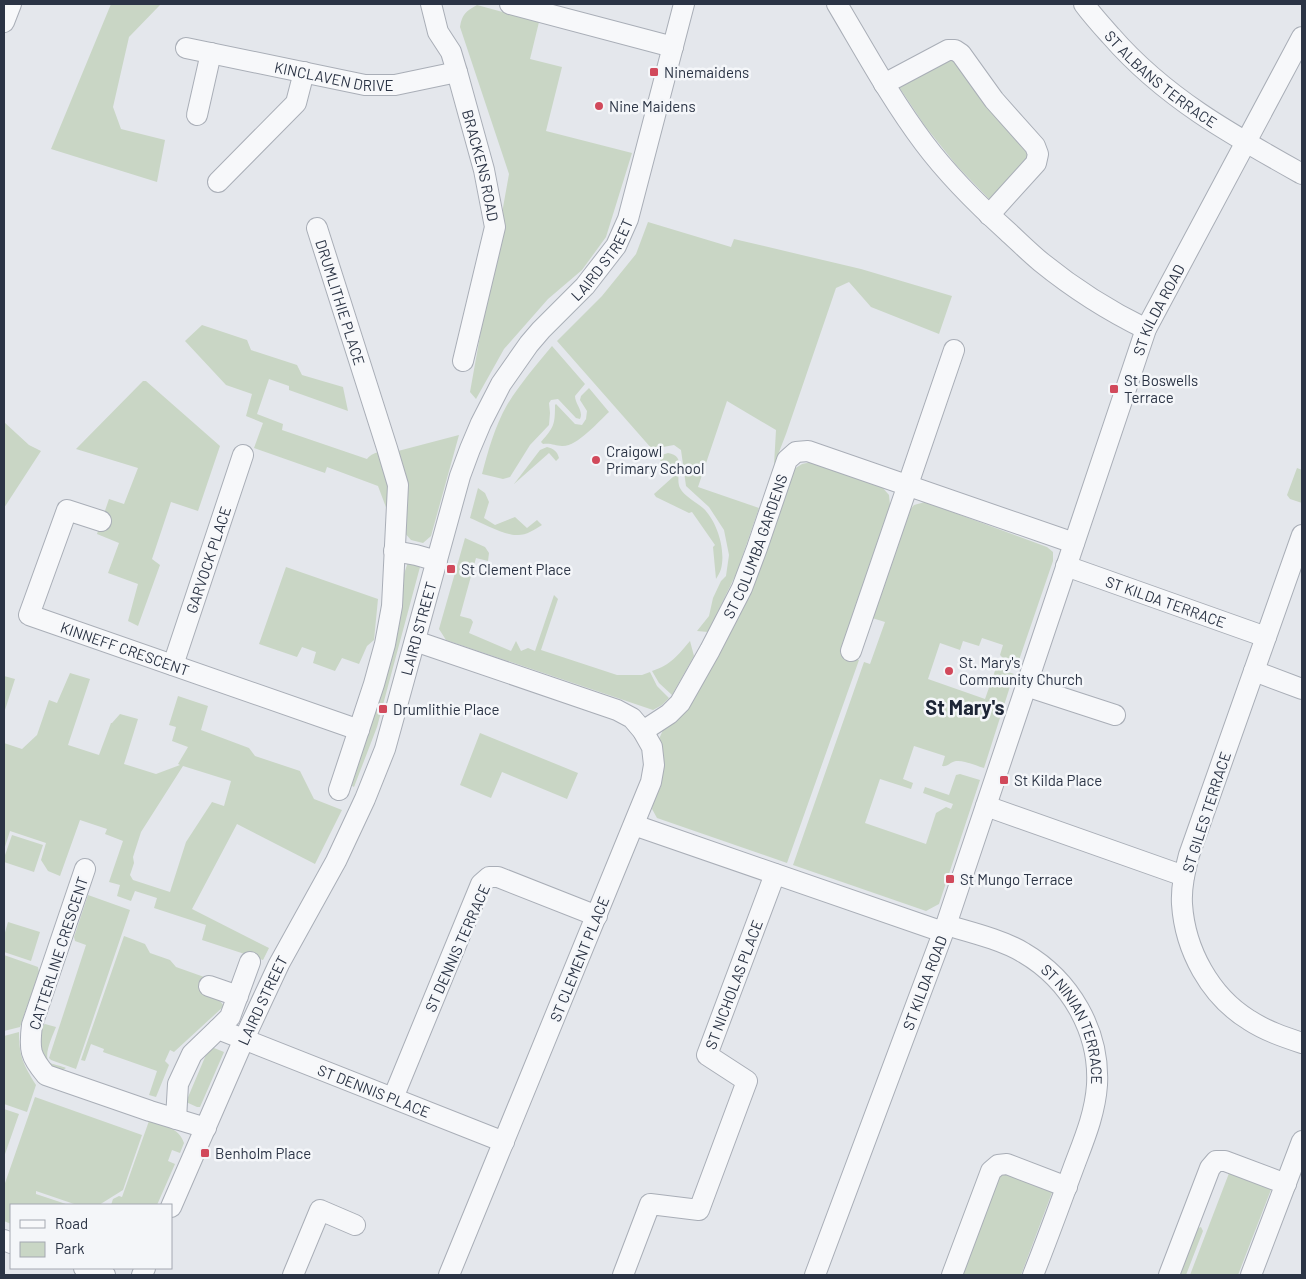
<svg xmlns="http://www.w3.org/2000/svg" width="1306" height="1279" font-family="Barlow,sans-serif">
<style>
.green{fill:#c9d6c5;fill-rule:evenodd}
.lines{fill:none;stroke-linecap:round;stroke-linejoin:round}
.minor-casing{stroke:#a9aeb7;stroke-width:22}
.minor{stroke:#f7f8fa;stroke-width:20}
.poi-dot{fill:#d1495b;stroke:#f4f6f9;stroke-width:2}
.labels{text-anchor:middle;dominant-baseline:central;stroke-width:5;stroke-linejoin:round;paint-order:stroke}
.poi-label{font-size:15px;fill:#2b3445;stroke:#f4f6f9;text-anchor:start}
.street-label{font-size:15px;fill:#2b3445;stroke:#f4f6f9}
.district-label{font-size:20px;font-weight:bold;fill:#1d2536;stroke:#f4f6f9}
</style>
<rect width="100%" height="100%" fill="#e4e7ec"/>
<path class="green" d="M 111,4 L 161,4 L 129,37 L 113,107 L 121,129 L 165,140 L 157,182 L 51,149 Z
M 477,5 L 539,22 L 530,59 L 562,67 L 546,131 L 632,153 L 606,237 L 582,270 L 548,299 L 504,349 L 476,399 L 470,392 L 509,174 L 460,27 C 462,14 466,11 477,5 Z
M 952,55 L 1032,154 L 991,201 L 957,166 L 925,126 L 897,84 Z
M 648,222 L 731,247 L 734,239 L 861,269 L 952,296 L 939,334 L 871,307 L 849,282 L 836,288 L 786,434 L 774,465 L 776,430 L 727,401 L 698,487 L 759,508 L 737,572 L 708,632 L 697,631 L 709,616 L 713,598 L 721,581 L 726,576 L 729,555 L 724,530 L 709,507 L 686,486 L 681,450 L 674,445 L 652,449 L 557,341 L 602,296 L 636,254 Z
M 202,325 L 247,340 L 251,350 L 297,365 L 302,375 L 343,387 L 348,411 L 289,390 L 289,386 L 269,379 L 257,414 L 283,424 L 282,430 L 367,459 C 371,454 375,453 382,451 L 391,484 L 387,510 L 378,486 L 327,467 L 325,473 L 254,448 L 263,423 L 246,416 L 252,394 L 226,385 L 185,341 Z
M 552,346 L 585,384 L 575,396 C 575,404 584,411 580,419 L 576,418 L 558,399 L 551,400 L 549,403 L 550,413 L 549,425 L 530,445 L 510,477 L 503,479 L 482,474 C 488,451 495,426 507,405 C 520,384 536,365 552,346 Z
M 143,381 L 146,381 L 220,446 L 198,511 L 171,502 L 152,559 L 160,565 L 138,626 L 128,621 L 138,584 L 108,573 L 119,543 L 97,534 L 109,499 L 124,504 L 138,468 L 76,449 Z
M 589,388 L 609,412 C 599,421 577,447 562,446 C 555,446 552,443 543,444 L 541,442 C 554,427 555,425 555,405 L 556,404 L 575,424 L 582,425 L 586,419 L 587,411 L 580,400 L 581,396 Z
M 4,422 L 29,445 L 41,451 L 4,508 Z
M 459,435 L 431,536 L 423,543 L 411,540 L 403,531 L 398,451 Z
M 547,447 C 554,449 557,451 559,458 L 556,461 L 549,453 L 514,484 L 540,450 Z
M 668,453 C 688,456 674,476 680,488 C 684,496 696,502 703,508 C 717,521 726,550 721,569 C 720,572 718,576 716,579 L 713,547 L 715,545 L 692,512 L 689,513 L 656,497 L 654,494 L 674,476 L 660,460 L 662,455 Z
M 811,462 L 882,487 L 889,495 L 890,505 L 840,653 L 859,660 L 787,863 L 657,818 L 652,809 L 653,803 L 661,786 L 664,764 L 659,739 L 663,730 L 688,709 L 750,594 L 794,469 L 802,464 Z
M 1297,468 L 1302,470 L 1302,503 L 1290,499 L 1287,495 Z
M 478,488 L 485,493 L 489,502 L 484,518 L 495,525 L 515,517 L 527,528 L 537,520 L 542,525 C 534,530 525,536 516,535 C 504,535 482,523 470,518 Z
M 925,502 L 1047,547 L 1053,552 L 1053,561 L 1018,663 L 1003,658 L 1000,655 L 1003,645 L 982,638 L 979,646 L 963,641 L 960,650 L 940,643 L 928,679 L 985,699 L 996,668 L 1014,674 L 984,768 C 976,766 965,760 956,761 C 950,762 948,767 942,766 L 945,756 L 914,746 L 903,779 L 913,783 L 911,789 L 880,779 L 865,823 L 926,844 L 936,813 L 946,807 L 951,809 L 953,804 L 923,793 L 925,787 L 949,795 L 956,775 L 960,774 L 980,780 L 939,904 L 926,911 L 793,865 L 864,662 L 870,664 L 885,622 L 872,618 L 908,512 L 914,505 Z
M 465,538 L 485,547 L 489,553 L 488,561 L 476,558 L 460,616 L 471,619 L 473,622 L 469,633 L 511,651 L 516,641 L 521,651 L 528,648 L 535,651 L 554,595 L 558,599 L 541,650 L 617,675 L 642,675 L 650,672 L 657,686 L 669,698 L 662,705 L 653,710 L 446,640 L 439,629 Z
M 408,562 L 418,564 L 420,567 L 377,727 L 354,787 L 348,784 L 396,625 L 404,574 Z
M 286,567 L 378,599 L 374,640 L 367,646 L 359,664 L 342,658 L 335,671 L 313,663 L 316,652 L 302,647 L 297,657 L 259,644 Z
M 690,641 L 694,656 L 672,695 L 659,683 L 652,671 C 671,665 678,655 690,641 Z
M 70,673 L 90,679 L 68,745 L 99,755 L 111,723 L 112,723 L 120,714 L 138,719 L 124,764 L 156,774 L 180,765 L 178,764 L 188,747 L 172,741 L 176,727 L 169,725 L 178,696 L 208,706 L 201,730 L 249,748 L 255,756 L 300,771 L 314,799 L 342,810 L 315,864 L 237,824 L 192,909 L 269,948 L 263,960 L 202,940 L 206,925 L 154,908 L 157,898 L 135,891 L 131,901 L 117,896 L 120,885 L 109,882 L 123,841 L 105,834 L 107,829 L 80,820 L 60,876 L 48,871 L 41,860 L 46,843 L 10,831 L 4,850 L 4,743 L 22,749 L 37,735 L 49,700 L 57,703 ZM 183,766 L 231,781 L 224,806 L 212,802 L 186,842 L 170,892 L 133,880 L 130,875 L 134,863 L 133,857 L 141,832 Z
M 4,676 L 15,679 L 4,713 Z
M 480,733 L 578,773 L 567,799 L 502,772 L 491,798 L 460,785 Z
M 12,835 L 43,845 L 34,872 L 4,862 L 4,858 Z
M 88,895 L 130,910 L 76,1069 L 51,1060 L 49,1058 L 86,945 L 75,941 L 74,937 Z
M 8,922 L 40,932 L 31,961 L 4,952 L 4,936 Z
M 124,936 L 145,944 L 150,953 L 170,960 L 176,967 L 207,978 L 202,994 L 220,1001 L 224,1006 L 174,1052 L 170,1050 L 165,1061 L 169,1065 L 156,1097 L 149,1095 L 157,1071 L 103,1052 L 104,1049 L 91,1044 L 85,1061 L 81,1060 Z
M 4,955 L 38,967 L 39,972 L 20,1027 L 4,1031 Z
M 45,1024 L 56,1027 C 53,1035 42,1057 50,1063 C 55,1065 62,1066 66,1068 L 58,1073 L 37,1052 L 38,1028 Z
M 19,1032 C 19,1056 23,1064 36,1085 L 27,1112 L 4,1104 L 4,1036 Z
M 214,1048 L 224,1052 L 200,1107 L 197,1107 L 186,1102 L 208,1050 Z
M 35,1097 L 142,1135 L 123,1190 L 99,1205 L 77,1205 L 36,1191 L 36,1194 L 69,1205 L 11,1205 L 11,1224 L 4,1221 L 4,1186 Z
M 4,1109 L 19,1114 L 4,1157 Z
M 149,1121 C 163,1126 179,1127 184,1143 L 180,1153 L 172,1150 L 168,1161 L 175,1164 L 157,1205 L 111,1205 L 113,1199 L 119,1196 L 122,1197 Z
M 1231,1168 L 1272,1187 L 1238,1275 L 1190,1275 Z
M 1000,1170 L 1053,1190 L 1021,1275 L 957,1275 Z
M 1201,1227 L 1203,1231 L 1186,1275 L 1174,1275 L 1191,1231 Z"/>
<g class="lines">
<g class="minor-casing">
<g id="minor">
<path id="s1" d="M 431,4 L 438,32 L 451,52 L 457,72 L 484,170 L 495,227 L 463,361"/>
<path d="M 510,4 L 673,47"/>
<path d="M 837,4 C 865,51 891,99 924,143 C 948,175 977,204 1007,231 C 1018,241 1029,252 1041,262 C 1073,288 1109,311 1146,329"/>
<path id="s2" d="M 1084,4 C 1092,15 1102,26 1111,36 C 1165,98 1232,135 1302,174"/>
<path d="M 4,22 L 11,4"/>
<path id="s3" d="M 186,48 L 365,85 L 395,85 L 457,72"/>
<path d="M 884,84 L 948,50 L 955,50 L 961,54 L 994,100 L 1035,146 L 1038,154 L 1036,163 L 989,215"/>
<path d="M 197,115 L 211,53"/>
<path d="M 218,182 L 296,103 L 304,72"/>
<path id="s4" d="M 317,228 L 387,448 L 398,485 L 392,606 L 385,644 L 374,684 L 339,790"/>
<path id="s5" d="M 101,521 L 67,510 L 29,615 L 359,730"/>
<path d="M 1302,535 L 1189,855 C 1185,871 1181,887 1182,904 C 1185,950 1210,996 1249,1020 C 1266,1031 1284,1037 1302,1043"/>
<path d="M 394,551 L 416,555 L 437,561"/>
<path id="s6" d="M 1066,566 L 1266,637"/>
<path d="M 415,641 L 617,710 L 632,718 L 643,731 L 652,747 L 654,765 L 651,782 L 449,1275"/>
<path d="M 851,651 L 954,350"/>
<path id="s7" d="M 173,665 L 243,455"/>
<path d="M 1254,671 L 1302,689"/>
<path d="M 1026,686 L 1115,715"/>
<path id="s8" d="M 643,731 L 669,714 L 680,703 L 710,650 L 742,588 L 757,548 L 787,460 L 796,452 L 808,451 L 1074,543"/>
<path d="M 986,806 L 1184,876"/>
<path d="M 634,825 L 943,932"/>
<path d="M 85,869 L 32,1025 C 29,1050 30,1056 46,1075 L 150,1111 L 206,1128"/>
<path id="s9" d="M 946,925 C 970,932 1003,940 1024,953 C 1070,980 1100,1031 1097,1085 C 1095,1115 1083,1142 1073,1169 C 1060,1204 1047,1240 1033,1275"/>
<path d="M 209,986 L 238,996"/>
<path d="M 218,1029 L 230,1017 L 250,962"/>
<path d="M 393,1098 L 481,884 L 489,877 L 498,877 L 597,916"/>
<path id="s10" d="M 176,1119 L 178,1084 L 192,1054 L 218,1029 L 504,1142"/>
<path id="s11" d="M 171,1207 L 244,1039 L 279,964 L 336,861 L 365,799 L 385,749 L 460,476 L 470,449 L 481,423 L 501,384 L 529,344 L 541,330 L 585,286 L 616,246 L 628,219 L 684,4"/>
<path d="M 4,1240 L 11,1243"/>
<path d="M 84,1268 L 105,1275"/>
<path d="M 142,1275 L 145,1268"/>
<path d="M 293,1275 L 320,1210 L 355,1225"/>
<path id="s12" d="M 623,1275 L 650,1204 L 699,1210 L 747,1081 L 707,1055 L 775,874"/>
<path id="s13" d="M 815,1275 L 946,925 L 1146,329 L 1302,37"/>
<path d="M 952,1275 L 991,1171 L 998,1165 L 1007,1164 L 1067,1187"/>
<path d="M 1169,1275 L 1210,1168 L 1216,1161 L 1225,1161 L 1286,1184"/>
<path d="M 1251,1275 L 1302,1141"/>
</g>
</g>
<use href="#minor" class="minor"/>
</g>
<g class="poi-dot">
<rect x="649" y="67" width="10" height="10" rx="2.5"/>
<circle cx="599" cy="106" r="5"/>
<rect x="1109" y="384" width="10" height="10" rx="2.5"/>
<circle cx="596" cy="460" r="5"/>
<rect x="446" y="564" width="10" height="10" rx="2.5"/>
<circle cx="949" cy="671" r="5"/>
<rect x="378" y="704" width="10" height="10" rx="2.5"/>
<rect x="999" y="775" width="10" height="10" rx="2.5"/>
<rect x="945" y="874" width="10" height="10" rx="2.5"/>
<rect x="200" y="1148" width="10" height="10" rx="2.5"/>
</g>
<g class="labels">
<g class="poi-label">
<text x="664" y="72">Ninemaidens</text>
<text x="609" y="106">Nine Maidens</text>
<text x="1124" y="380">St Boswells<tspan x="1124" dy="17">Terrace</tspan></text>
<text x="606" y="451">Craigowl<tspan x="606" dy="17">Primary School</tspan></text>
<text x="461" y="569">St Clement Place</text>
<text x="959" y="662">St. Mary's<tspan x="959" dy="17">Community Church</tspan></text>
<text x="393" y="709">Drumlithie Place</text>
<text x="1014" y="780">St Kilda Place</text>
<text x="960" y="879">St Mungo Terrace</text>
<text x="215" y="1153">Benholm Place</text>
</g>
<g class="street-label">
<text stroke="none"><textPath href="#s3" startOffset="151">KINCLAVEN DRIVE</textPath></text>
<text stroke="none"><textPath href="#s2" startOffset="108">ST ALBANS TERRACE</textPath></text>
<text stroke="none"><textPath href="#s1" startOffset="170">BRACKENS ROAD</textPath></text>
<text stroke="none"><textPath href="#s11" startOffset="1051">LAIRD STREET</textPath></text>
<text stroke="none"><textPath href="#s4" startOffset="78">DRUMLITHIE PLACE</textPath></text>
<text stroke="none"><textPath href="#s13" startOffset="1025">ST KILDA ROAD</textPath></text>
<text stroke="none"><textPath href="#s8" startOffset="221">ST COLUMBA GARDENS</textPath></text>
<text stroke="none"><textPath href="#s7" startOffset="111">GARVOCK PLACE</textPath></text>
<text stroke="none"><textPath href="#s6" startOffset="106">ST KILDA TERRACE</textPath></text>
<text stroke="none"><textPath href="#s11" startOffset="631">LAIRD STREET</textPath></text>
<text stroke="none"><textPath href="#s5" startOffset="249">KINNEFF CRESCENT</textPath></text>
<text transform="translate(1206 812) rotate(-72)">ST GILES TERRACE</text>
<text transform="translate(457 948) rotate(-66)">ST DENNIS TERRACE</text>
<text transform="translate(58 953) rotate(-72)">CATTERLINE CRESCENT</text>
<text transform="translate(579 959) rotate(-68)">ST CLEMENT PLACE</text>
<text stroke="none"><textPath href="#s13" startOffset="312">ST KILDA ROAD</textPath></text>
<text stroke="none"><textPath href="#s12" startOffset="386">ST NICHOLAS PLACE</textPath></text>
<text stroke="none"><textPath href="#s11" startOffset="226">LAIRD STREET</textPath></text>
<text stroke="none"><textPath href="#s9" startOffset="174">ST NINIAN TERRACE</textPath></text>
<text stroke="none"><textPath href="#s10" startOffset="272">ST DENNIS PLACE</textPath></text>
</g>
<g class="district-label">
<text x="965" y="707">St Mary's</text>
</g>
</g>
<rect width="1306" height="1279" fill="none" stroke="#2b3445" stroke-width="10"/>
<rect x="10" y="1204" width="162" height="65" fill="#f4f6f9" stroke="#a4a8b1"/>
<rect x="20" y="1220" width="25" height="8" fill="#f7f8fa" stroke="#a4a8b1"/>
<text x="55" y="1229" font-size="15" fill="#2b3445">Road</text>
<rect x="20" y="1242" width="25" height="15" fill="#c9d6c5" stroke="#a4a8b1"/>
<text x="55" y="1254" font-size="15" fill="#2b3445">Park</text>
</svg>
